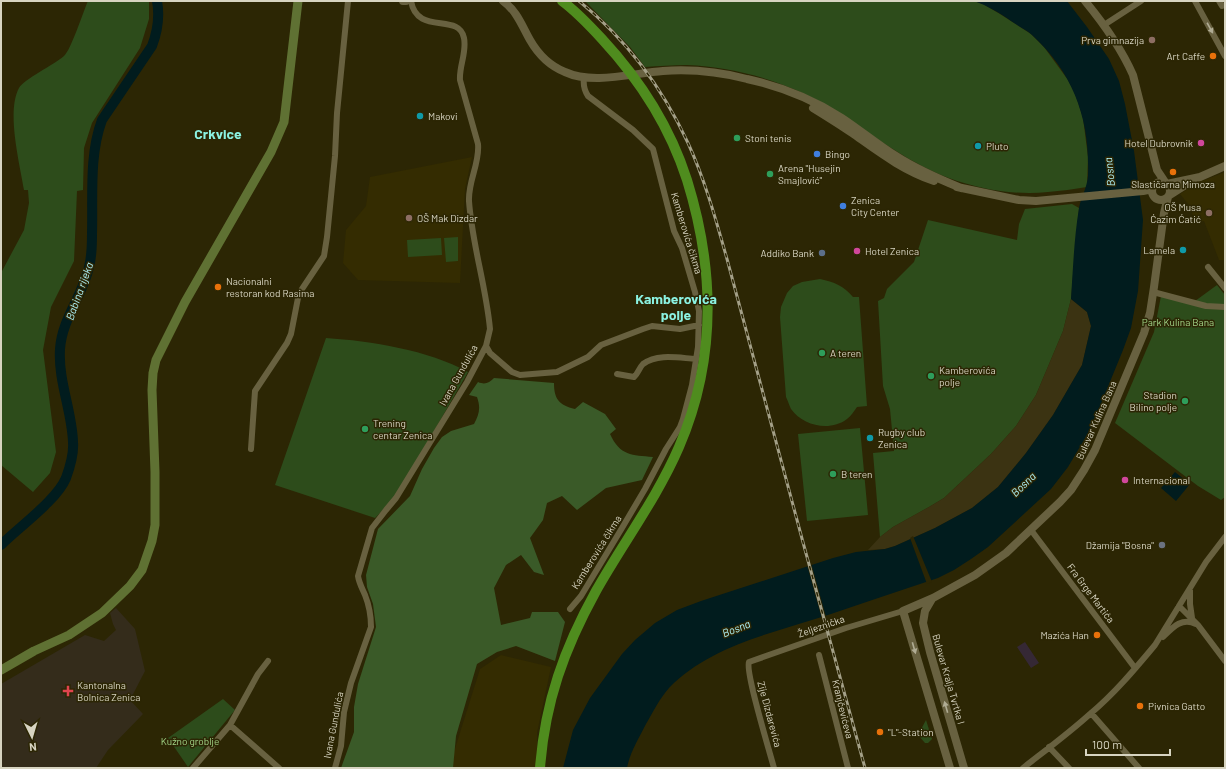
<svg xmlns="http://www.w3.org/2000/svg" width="1226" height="769" font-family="Barlow,sans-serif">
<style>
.built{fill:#342c01}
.industrial{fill:#352835}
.medical{fill:#342c1b}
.green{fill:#2d4c1b}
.forest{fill:#3a5a28}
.sand{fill:#3b3312}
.water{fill:#011c1e}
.pier{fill:#2c2604}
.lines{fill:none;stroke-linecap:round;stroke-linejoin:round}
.river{stroke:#011c1e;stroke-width:10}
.minor{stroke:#686140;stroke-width:6}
.tertiary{stroke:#686140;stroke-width:8}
.secondary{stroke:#5f7133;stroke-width:9}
.trunk{stroke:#4f8c1e;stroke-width:10}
.rail-casing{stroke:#a4a088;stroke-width:3}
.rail{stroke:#2c2604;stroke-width:1.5;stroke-dasharray:4.5;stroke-linecap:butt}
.oneway{fill:#b0ac94}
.education-dot{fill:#8d6e63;stroke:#2c2604;stroke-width:1.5}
.food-dot{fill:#e8710a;stroke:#2c2604;stroke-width:1.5}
.culture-dot{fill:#0f9aa8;stroke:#2c2604;stroke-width:1.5}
.leisure-dot{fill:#2e9e5b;stroke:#2c2604;stroke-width:1.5}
.hotel-dot{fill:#d1479c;stroke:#2c2604;stroke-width:1.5}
.shop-dot{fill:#3f7fe0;stroke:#2c2604;stroke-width:1.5}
.service-dot{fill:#5c6f8a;stroke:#2c2604;stroke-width:1.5}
.worship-dot{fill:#6b7280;stroke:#2c2604;stroke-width:1.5}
.health-dot{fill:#e0444e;stroke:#2c2604;stroke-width:1.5}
.labels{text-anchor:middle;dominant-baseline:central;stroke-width:3;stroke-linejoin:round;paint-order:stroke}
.poi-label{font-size:10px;fill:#d7d4c1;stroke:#2c2604;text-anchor:start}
.street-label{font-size:10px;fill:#d7d4c1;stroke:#2c2604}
.park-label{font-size:10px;fill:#a1d387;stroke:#2c2604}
.water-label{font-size:11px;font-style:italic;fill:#adf2f9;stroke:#2c2604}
.district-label{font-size:14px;font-weight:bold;fill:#8bf2e2;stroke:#2c2604}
</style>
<rect width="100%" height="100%" fill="#2c2604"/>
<path class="built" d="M 472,157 L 465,189 L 460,283 L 358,280 L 343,263 L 346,230 L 366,206 L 370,177 Z
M 1225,172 L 1225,260 L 1219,260 L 1204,221 L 1196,223 L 1189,205 L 1180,194 L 1197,183 Z
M 501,655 L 551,667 L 537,733 L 537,768 L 453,768 L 453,755 L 480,669 Z"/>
<path class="industrial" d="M 1025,642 L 1039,663 L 1031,668 L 1017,647 Z"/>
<path class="medical" d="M 116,608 L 135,629 L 145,671 L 130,700 L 143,714 L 108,750 L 96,768 L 1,768 L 1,684 L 85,635 L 104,641 L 116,630 L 113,624 L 110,613 Z"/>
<path class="green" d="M 88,1 L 149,1 L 149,19 L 140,48 L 92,123 L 84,148 L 83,190 L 77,191 L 74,261 L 51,307 L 43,350 L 56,452 L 50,473 L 33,492 L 1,465 L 1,273 L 24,230 L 29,203 L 28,190 L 24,190 C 20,164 6,112 19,88 C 24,79 54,65 64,56 C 71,50 83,12 88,1 Z
M 585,1 L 974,1 L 983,4 L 1000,14 L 1031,34 L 1044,47 L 1068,80 L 1075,93 L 1083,118 L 1088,157 L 1087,187 C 1074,189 1061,191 1048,192 C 1021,195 990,191 964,183 C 925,172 891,148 858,126 C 849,119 839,112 828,106 C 786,82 737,67 687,65 C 673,65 659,66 645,67 L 630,47 Z
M 1072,204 L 1079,208 L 1071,299 L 1063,331 L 1036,395 L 1016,426 L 991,454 L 944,498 L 929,507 L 893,527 L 880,537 L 873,453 L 894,451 L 890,409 L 883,386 L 878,301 L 884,298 L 887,289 L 914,262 L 928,220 L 1017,240 L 1019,224 L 1025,209 Z
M 458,237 L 458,261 L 446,262 L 444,238 Z
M 441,238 L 442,255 L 408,257 L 407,240 Z
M 820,279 C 834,282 844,286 853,297 L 859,297 L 867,406 L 857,407 C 854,411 851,416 847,419 C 830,432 803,426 791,409 C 789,405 788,401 786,397 L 780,317 L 781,307 L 787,293 L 793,286 L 802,282 Z
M 1217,285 L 1225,295 L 1225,497 L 1221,500 L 1198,486 L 1115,423 L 1154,332 L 1161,296 L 1191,304 Z
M 326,338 C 371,341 428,350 468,372 L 396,497 L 375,518 L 275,485 Z
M 860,428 L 868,515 L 807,521 L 798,434 Z
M 223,699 L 235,710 L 188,767 L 168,738 Z
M 926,720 L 932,739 L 928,743 L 925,743 L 918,735 Z"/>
<path class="forest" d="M 494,378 L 554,383 C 554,399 559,405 575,409 L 583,402 L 605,414 L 616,429 L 610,434 C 620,456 632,455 653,457 L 642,480 L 606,488 L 577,510 L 562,496 L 547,503 L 543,520 L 530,538 L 544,575 L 534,572 L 521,555 L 506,565 L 494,588 L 501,625 L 530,618 L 532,612 L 558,612 L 565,622 L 555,661 L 516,646 L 497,652 L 477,664 L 456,736 L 453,768 L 341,768 L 354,732 L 354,707 L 358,684 L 376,627 L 373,604 L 367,587 L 366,575 L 378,529 L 410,496 L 422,469 L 434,448 L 442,437 L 451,431 L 474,424 C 479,415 481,408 477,397 L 469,395 L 478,382 C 485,385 489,383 494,378 Z"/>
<path class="sand" d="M 1071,299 L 1087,312 L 1091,326 L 1082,365 L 1053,415 L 1026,453 L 998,487 L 972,508 L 935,528 L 895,546 L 885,549 L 868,550 L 880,537 L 893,527 L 929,507 L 944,498 L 991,454 L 1016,426 L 1036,395 L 1063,331 Z"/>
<path class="water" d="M 974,1 L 1067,1 L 1087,27 L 1109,59 L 1119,81 L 1125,104 L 1134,151 L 1143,220 L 1138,291 L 1131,328 L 1123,350 L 1091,428 L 1068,467 L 1051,489 L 988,547 L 971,559 L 954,570 L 938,578 C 902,590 866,602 831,614 C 777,632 710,645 669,688 C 660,698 653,712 646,724 C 639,738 630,752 627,768 L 563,768 L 573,730 L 590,698 L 622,654 L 635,640 L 655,623 L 677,610 L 701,601 L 833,558 L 856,552 L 885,549 L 895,546 L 935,528 L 972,508 L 998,487 L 1026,453 L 1053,415 L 1082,365 L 1091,326 L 1087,312 L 1071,299 C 1073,269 1074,238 1079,208 C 1081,197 1087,188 1088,176 C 1090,119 1074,74 1032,35 C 1026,30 1018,26 1011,21 C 1000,13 988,6 974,1 Z
M 1175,472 L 1190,484 L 1176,501 L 1161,488 Z"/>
<path class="pier" d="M 913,536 L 932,582 L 927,584 L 910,538 Z
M 811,563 L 826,617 L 822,619 L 807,565 Z"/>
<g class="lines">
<path class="river" d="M 1,545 C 19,527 57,500 66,478 C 70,467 74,454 73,442 C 72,411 58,381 60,349 C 62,319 83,295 89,267 C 92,256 92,245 92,234 C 93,196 89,155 102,120 L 152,46 C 158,30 160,17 157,1"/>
<path class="minor" d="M 1195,1 L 1225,56
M 1219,1 L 1222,6 L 1225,5
M 1104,25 L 1141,1
M 1208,267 L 1225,288
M 1153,292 L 1206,306 L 1225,307
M 486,346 L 490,353 L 512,372 L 520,375 L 557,372 L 588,357 L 601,345 L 643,329 L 652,326 L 680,329 L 699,325
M 617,374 L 634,377 C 638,374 639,368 643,364 C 658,353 679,358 696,359
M 251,449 L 255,391 L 287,343 L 291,334 L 298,298 L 302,289 L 324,256 L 327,237 L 335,156 L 337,113 L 348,1
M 1031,530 L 1135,668
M 1190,590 L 1190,604 L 1192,618
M 1179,606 L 1198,625 L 1225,661
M 570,609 L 581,596 L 622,528 L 645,489 L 666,449 L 680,427 L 683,419 L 692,385 L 698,347 L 699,311 L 695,292 L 682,248 L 674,231 L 653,149 L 633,130 L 588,96 C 584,90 583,85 584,78
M 1163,637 C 1173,627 1182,617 1196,624
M 819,655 L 848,768
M 1091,713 L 1139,768
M 230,725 L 279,768
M 1049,747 L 1069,768
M 193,768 L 230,725 L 258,674 L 268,661
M 335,768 L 341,746 L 344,712 L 351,683 L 371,627 C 371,616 369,605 365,595 C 362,588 359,583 358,576 L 372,528 L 386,510 L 396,498 L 467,382 L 486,346 L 490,329 C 486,286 472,244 469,201 C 468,181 480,163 478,144 L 460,80 C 459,66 467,52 464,38 C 459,12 417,36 411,1
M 774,768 C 770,753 745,671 749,662 L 846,628 L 903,611
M 1023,768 C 1046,750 1069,733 1090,714 C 1114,694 1135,669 1155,645 L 1206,562 L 1225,537"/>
<path class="tertiary" d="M 403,1 L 406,1
M 503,1 C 517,11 522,26 530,40 C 538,54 550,66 565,72 C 593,85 633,73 663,71 C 691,69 720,72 747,79 C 779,86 814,100 842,118 C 860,130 877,144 896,156 C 916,169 939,179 961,188
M 1085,1 C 1104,24 1121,48 1133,75 L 1157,170 L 1165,182
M 813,108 C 826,116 839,124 852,133 C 879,152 902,170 934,181
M1152 191a9 9 0 1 1 18 0a9 9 0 1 1-18 0Z
M 1167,184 L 1200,177 L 1225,166
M 957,187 L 1019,200 L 1036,201 L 1143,191 L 1148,190 L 1153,187
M 1170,195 L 1192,181
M 932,599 L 925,611 L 923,623 L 930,652 L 964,768
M 950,768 L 903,611 L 933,598 L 975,575 L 1006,553 L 1060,502 L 1071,490 L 1084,470 L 1095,450 L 1144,333 L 1150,313 L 1154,287 L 1164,213 L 1168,197"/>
<path class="secondary" d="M 1,670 L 34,651 L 69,635 L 102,613 L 130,586 L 142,570 L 152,541 L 155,525 L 155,472 L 152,390 L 153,373 L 156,360 L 185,302 L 271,152 L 284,122 L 298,1"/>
<path class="trunk" d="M 540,768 C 545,702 564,649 596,591 C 623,543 657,498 679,447 C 717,359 715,270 687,180 C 670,127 640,80 602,39 C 590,26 577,12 562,1"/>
<g class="rail-casing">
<path id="rail" d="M 579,1 C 626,39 663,89 688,143 C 705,180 716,220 727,259 L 804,546 L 865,768"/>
</g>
<use href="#rail" class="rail"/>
</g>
<defs><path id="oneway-solid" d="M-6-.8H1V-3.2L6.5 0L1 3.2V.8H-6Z"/></defs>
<g class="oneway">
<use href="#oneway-solid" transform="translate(1210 28) rotate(61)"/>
<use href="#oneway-solid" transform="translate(914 648) rotate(74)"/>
<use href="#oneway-solid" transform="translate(946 707) rotate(-106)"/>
</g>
<g class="education-dot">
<circle cx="1152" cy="40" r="4"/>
<circle cx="1209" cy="213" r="4"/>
<circle cx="409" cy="218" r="4"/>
</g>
<g class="food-dot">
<circle cx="1213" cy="56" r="4"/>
<circle cx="1173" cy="172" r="4"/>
<circle cx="218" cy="287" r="4"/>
<circle cx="1097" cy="635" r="4"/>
<circle cx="1140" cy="706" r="4"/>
<circle cx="880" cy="732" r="4"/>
</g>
<g class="culture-dot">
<circle cx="420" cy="116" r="4"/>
<circle cx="978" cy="146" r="4"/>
<circle cx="1183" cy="250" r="4"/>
<circle cx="870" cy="438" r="4"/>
</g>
<g class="leisure-dot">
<circle cx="737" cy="138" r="4"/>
<circle cx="770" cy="174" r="4"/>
<circle cx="822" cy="353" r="4"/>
<circle cx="931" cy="376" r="4"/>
<circle cx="1185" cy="401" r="4"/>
<circle cx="365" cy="429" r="4"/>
<circle cx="833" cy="474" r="4"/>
</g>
<g class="hotel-dot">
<circle cx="1201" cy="143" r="4"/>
<circle cx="857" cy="251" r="4"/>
<circle cx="1125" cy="480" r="4"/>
</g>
<g class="shop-dot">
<circle cx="817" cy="154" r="4"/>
<circle cx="843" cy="206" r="4"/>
</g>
<circle class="service-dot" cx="822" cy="253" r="4"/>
<circle class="worship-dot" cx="1162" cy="545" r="4"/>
<path class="health-dot" d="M66 685h4v4h4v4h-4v4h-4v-4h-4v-4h4z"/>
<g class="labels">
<g class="poi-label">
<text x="1144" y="40" text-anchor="end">Prva gimnazija</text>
<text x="1205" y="56" text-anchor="end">Art Caffe</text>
<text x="428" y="116">Makovi</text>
<text x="745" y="138">Stoni tenis</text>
<text x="1193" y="143" text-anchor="end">Hotel Dubrovnik</text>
<text x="986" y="146">Pluto</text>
<text x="825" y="154">Bingo</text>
<text x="778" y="168">Arena "Husejin<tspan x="778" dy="12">Smajlović"</tspan></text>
<text x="1173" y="184" text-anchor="middle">Slastičarna Mimoza</text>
<text x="851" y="200">Zenica<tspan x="851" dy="12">City Center</tspan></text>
<text x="1201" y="207" text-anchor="end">OŠ Musa<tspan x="1201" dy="12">Ćazim Ćatić</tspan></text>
<text x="417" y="218">OŠ Mak Dizdar</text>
<text x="1175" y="250" text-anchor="end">Lamela</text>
<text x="865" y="251">Hotel Zenica</text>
<text x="814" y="253" text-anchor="end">Addiko Bank</text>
<text x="226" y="281">Nacionalni<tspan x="226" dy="12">restoran kod Rasima</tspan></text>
<text x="830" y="353">A teren</text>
<text x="939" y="370">Kamberovića<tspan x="939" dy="12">polje</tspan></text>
<text x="1177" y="395" text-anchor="end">Stadion<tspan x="1177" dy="12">Bilino polje</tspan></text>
<text x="373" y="423">Trening<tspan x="373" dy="12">centar Zenica</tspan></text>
<text x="878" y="432">Rugby club<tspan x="878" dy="12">Zenica</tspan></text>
<text x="841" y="474">B teren</text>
<text x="1133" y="480">Internacional</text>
<text x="1154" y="545" text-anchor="end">Džamija "Bosna"</text>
<text x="1089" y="635" text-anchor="end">Mazića Han</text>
<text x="77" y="685">Kantonalna<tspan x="77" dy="12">Bolnica Zenica</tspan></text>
<text x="1148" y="706">Pivnica Gatto</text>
<text x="888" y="732">"L"-Station</text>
</g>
<g class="street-label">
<text transform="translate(687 233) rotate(73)">Kamberovića čikma</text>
<text transform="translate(458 375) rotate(-61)">Ivana Gundulića</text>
<text transform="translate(1096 420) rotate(-66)">Bulevar Kulina Bana</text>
<text transform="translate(596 552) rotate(-58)">Kamberovića čikma</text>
<text transform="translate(1091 593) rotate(53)">Fra Grge Martića</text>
<text transform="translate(821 626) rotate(-19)">Željeznička</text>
<text transform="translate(949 679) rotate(74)">Bulevar Kralja Tvrtka I</text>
<text transform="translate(843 709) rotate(76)">Kranjčevićeva</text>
<text transform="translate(770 714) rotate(75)">Zije Dizdarevića</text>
<text transform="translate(333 725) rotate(-79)">Ivana Gundulića</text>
</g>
<g class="park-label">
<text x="1178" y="322">Park Kulina Bana</text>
<text x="190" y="741">Kužno groblje</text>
</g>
<g class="water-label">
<text transform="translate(1109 172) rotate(-96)">Bosna</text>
<text transform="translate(79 291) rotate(-70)">Babina rijeka</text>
<text transform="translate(1023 484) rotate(-44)">Bosna</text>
<text transform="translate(736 628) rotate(-21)">Bosna</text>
</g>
<g class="district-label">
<text x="218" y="133">Crkvice</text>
<text x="676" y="298">Kamberovića<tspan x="676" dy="16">polje</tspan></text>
</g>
</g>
<rect width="1226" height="769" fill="none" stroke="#d7d4c1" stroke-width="4"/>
<g transform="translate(32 737) rotate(175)" stroke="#2c2604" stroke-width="3" paint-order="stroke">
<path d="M0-3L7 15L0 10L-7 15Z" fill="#d7d4c1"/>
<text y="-6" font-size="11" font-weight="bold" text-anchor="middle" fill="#d7d4c1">N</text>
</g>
<path d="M1086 749v6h84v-6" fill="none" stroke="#d7d4c1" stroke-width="2"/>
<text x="1092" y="749" font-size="12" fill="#d7d4c1" stroke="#2c2604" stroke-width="3" paint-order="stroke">100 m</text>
</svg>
